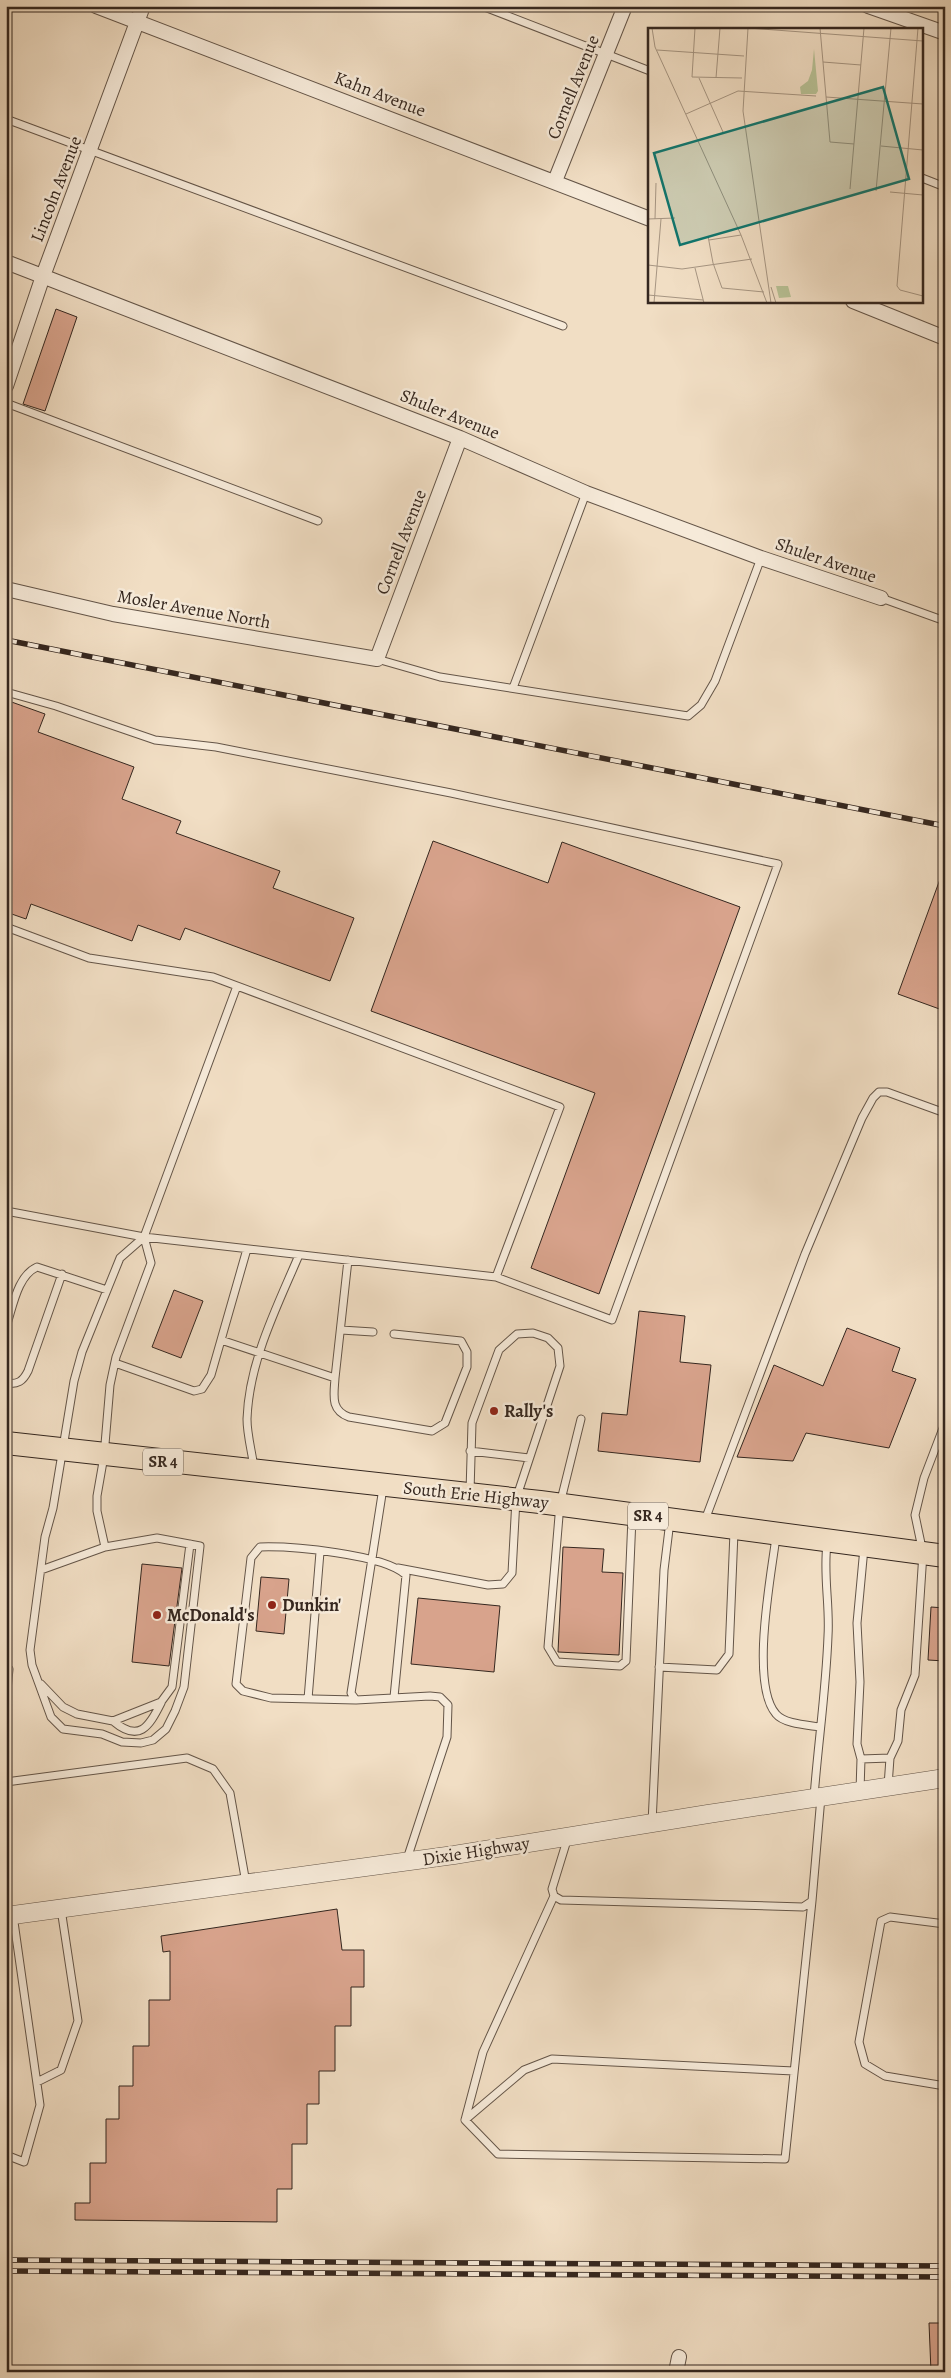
<svg xmlns="http://www.w3.org/2000/svg" width="951" height="2378" font-family="Alegreya,serif">
<style>
.building{fill:#d8a38c;stroke:#35271f}
.lines{fill:none;stroke-linecap:round;stroke-linejoin:round}
.service-casing{stroke:#645548;stroke-width:9}
.minor-casing{stroke:#645548;stroke-width:16}
.tertiary-casing{stroke:#645548;stroke-width:19}
.primary-casing{stroke:#35271f;stroke-width:24}
.service{stroke:#f6ead9;stroke-width:7}
.minor{stroke:#f6ead9;stroke-width:14}
.tertiary{stroke:#f6ead9;stroke-width:18}
.primary{stroke:#f1dec4;stroke-width:22}
.rail-casing{stroke:#35271f;stroke-width:5.5}
.rail{stroke:#f6ead9;stroke-width:4;stroke-dasharray:11;stroke-linecap:butt}
.poi-dot{fill:#8f2418;stroke:#f6ead9;stroke-width:2}
.labels{text-anchor:middle;dominant-baseline:central;stroke-width:5;stroke-linejoin:round;paint-order:stroke}
.shield{fill:#f6ead9;stroke:#6f6257;stroke-width:1}
.shield-label{font-size:16px;font-weight:bold;fill:#35271f}
.street-label{font-size:18px;fill:#35271f;stroke:#f6ead9}
.poi-label{font-size:18px;font-weight:bold;fill:#35271f;stroke:#f6ead9;text-anchor:start}
.inset-road{fill:none;stroke:#a69582;stroke-width:1}
.view{fill:#0f766e;fill-opacity:0.15;stroke:#0f766e;stroke-width:2.5}
.inset-edge{fill:none;stroke:#35271f;stroke-width:2.5}
</style>
<rect width="100%" height="100%" fill="#f1dec4"/>
<filter id="stains"><feTurbulence type="fractalNoise" baseFrequency=".004" numOctaves="4"/><feColorMatrix values="0 0 0 0 .2 0 0 0 0 .09 0 0 0 0 .02 0 0 0 .5 -.17"/></filter>
<radialGradient id="worn" r=".72"><stop offset=".6" stop-color="#630" stop-opacity="0"/><stop offset="1" stop-color="#630" stop-opacity=".3"/></radialGradient>
<path class="building" d="M 56,309 L 77,317 L 45,411 L 23,404 Z
M 6,700 L 45,714 L 38,732 L 134,767 L 122,799 L 181,821 L 176,833 L 280,871 L 273,888 L 354,918 L 330,981 L 185,928 L 180,940 L 138,925 L 132,941 L 31,904 L 26,919 L 6,912 Z
M 433,841 L 548,883 L 562,842 L 740,907 L 599,1294 L 531,1268 L 595,1093 L 371,1011 Z
M 943,871 L 945,872 L 945,1011 L 898,994 Z
M 174,1290 L 203,1301 L 181,1358 L 152,1347 Z
M 639,1311 L 685,1316 L 680,1362 L 711,1365 L 700,1462 L 598,1451 L 602,1413 L 627,1415 Z
M 847,1328 L 900,1348 L 892,1371 L 916,1379 L 889,1448 L 806,1433 L 793,1461 L 737,1457 L 774,1365 L 823,1386 Z
M 563,1547 L 604,1549 L 602,1572 L 623,1573 L 619,1655 L 558,1652 Z
M 142,1564 L 182,1568 L 169,1666 L 132,1662 Z
M 261,1577 L 289,1579 L 284,1634 L 256,1631 Z
M 418,1598 L 500,1606 L 494,1672 L 411,1664 Z
M 931,1607 L 945,1608 L 945,1661 L 928,1660 Z
M 337,1909 L 342,1950 L 364,1950 L 364,1987 L 351,1987 L 351,2026 L 335,2026 L 335,2071 L 319,2071 L 319,2104 L 307,2104 L 307,2144 L 292,2144 L 292,2189 L 277,2189 L 277,2222 L 75,2220 L 75,2203 L 90,2203 L 90,2163 L 106,2163 L 106,2119 L 119,2119 L 119,2086 L 133,2086 L 133,2046 L 149,2046 L 149,2000 L 170,2000 L 170,1951 L 163,1952 L 161,1936 Z
M 929,2323 L 945,2323 L 945,2372 L 931,2372 Z"/>
<g class="lines">
<g class="service-casing">
<path id="service" d="M 482,6 L 650,71
M 6,119 L 563,326
M 922,178 L 945,187
M 6,403 L 318,521
M 881,598 L 945,621
M 377,659 L 440,677 L 688,716 L 701,705 L 715,681 L 761,558
M 513,688 L 586,493
M 6,692 L 56,706 L 155,740 L 216,747 L 451,793 L 778,864 L 612,1320 L 496,1277 L 144,1237 L 6,1211
M 6,927 L 89,958 L 213,977 L 560,1107 L 496,1277
M 6,1327 C 13,1307 17,1276 37,1267 L 107,1290
M 341,1330 L 373,1332
M 221,1340 L 335,1378 C 334,1395 330,1410 349,1417 L 432,1431 L 445,1423 L 467,1367 L 467,1352 L 461,1341 L 394,1334
M 115,1363 L 194,1391 L 202,1389 L 211,1375 L 247,1249
M 335,1378 L 348,1260
M 6,1383 C 18,1385 23,1381 28,1371 L 62,1274
M 581,1419 L 560,1504 L 548,1647 L 557,1662 L 620,1666 L 626,1661 L 632,1517
M 470,1451 L 529,1458
M 254,1468 C 252,1452 247,1435 247,1419 C 249,1361 277,1307 299,1255
M 383,1488 L 351,1693 L 356,1700 L 430,1696 L 440,1697 L 448,1705 L 447,1737 L 407,1859
M 705,1520 L 805,1254 L 862,1118 L 873,1098 L 879,1092 L 887,1092 L 945,1113
M 776,1537 C 771,1576 750,1684 776,1714 C 784,1724 808,1725 820,1727
M 105,1547 L 97,1511 L 97,1496 L 104,1456 L 110,1385 L 116,1357 L 151,1263 L 144,1237
M 864,1548 L 857,1623 L 860,1682 L 857,1744 L 861,1759 L 890,1758 L 898,1741 L 901,1710 L 915,1675 L 923,1553 L 915,1515 L 924,1478 L 945,1423
M 398,1568 L 488,1585 L 503,1584 L 512,1573 L 516,1499 L 560,1366 L 558,1348 L 548,1338 L 533,1333 L 517,1334 L 499,1350 L 472,1423 L 470,1492
M 41,1570 L 105,1547 L 157,1538 L 200,1546 L 184,1687 L 175,1711 L 166,1729 L 153,1740 L 141,1743 L 122,1742 L 102,1734 L 63,1729 L 51,1717 L 32,1665 L 30,1650 L 45,1537 L 53,1508 L 74,1381 L 82,1352 L 120,1258 L 144,1237 L 237,986
M 6,1667 L 9,1669 L 6,1701
M 659,1667 L 717,1670 L 729,1654 L 734,1532
M 41,1684 L 63,1707 L 77,1714 L 113,1721 L 161,1702 L 172,1687 L 190,1544
M 308,1699 L 320,1552
M 356,1700 L 271,1698 L 243,1691 L 236,1684 L 251,1558 L 260,1547 C 291,1546 384,1554 406,1575 L 394,1697
M 113,1721 C 139,1743 149,1727 161,1703
M 6,1782 L 187,1758 L 213,1769 L 230,1793 L 246,1883
M 888,1786 L 890,1758
M 860,1791 L 861,1759
M 814,1797 C 818,1744 826,1690 828,1636 C 830,1605 823,1575 827,1544
M 652,1823 L 664,1570 L 670,1521
M 568,1837 L 552,1889 L 554,1896 L 561,1900 L 803,1907 L 812,1901 L 821,1797
M 554,1896 L 483,2052 L 465,2120 L 498,2154 L 785,2159 L 812,1901
M 945,1924 L 890,1917 L 881,1921 L 859,2042 L 865,2064 L 885,2076 L 945,2086
M 37,2082 L 61,2070 L 78,2021 L 61,1909
M 465,2120 L 524,2070 L 552,2059 L 794,2071
M 6,2155 L 24,2162 L 40,2105 L 13,1915"/>
</g>
<g class="minor-casing">
<path id="minor" d="M 96,6 L 650,219
M 868,6 L 945,33
M 555,181 L 625,6
M 6,262 L 460,438 L 586,493 L 761,558 L 881,598
M 853,301 L 945,338
M 6,386 L 43,276 L 143,6
M 6,589 L 113,614 L 377,659 L 460,438
M 676,2372 L 679,2357"/>
</g>
<g class="tertiary-casing">
<path id="tertiary" d="M 6,1916 L 454,1855 L 708,1814 L 945,1778"/>
</g>
<g class="primary-casing">
<path id="primary" d="M 6,1443 L 540,1502 L 945,1556"/>
</g>
<use href="#service" class="service"/>
<use href="#minor" class="minor"/>
<use href="#tertiary" class="tertiary"/>
<use href="#primary" class="primary"/>
<g class="rail-casing">
<path id="rail" d="M 6,640 L 945,826
M 6,2260 L 945,2266
M 6,2271 L 945,2277"/>
</g>
<use href="#rail" class="rail"/>
</g>
<g class="poi-dot">
<circle cx="494" cy="1411" r="5"/>
<circle cx="272" cy="1605" r="5"/>
<circle cx="157" cy="1615" r="5"/>
</g>
<g class="labels">
<g class="shield">
<rect x="143" y="1448.5" width="40" height="27" rx="4"/>
<rect x="628" y="1502.5" width="40" height="27" rx="4"/>
</g>
<g class="shield-label">
<text x="163" y="1462">SR 4</text>
<text x="648" y="1516">SR 4</text>
</g>
<g class="street-label">
<text transform="translate(573 87) rotate(-68)">Cornell Avenue</text>
<text transform="translate(380 94) rotate(21)">Kahn Avenue</text>
<text transform="translate(56 189) rotate(-69)">Lincoln Avenue</text>
<text transform="translate(450 414) rotate(22)">Shuler Avenue</text>
<text transform="translate(401 542) rotate(-69)">Cornell Avenue</text>
<text transform="translate(826 560) rotate(19)">Shuler Avenue</text>
<text transform="translate(194 609) rotate(10)">Mosler Avenue North</text>
<text transform="translate(476 1495) rotate(6)">South Erie Highway</text>
<text transform="translate(476 1851) rotate(-9)">Dixie Highway</text>
</g>
<g class="poi-label">
<text x="504" y="1411">Rally's</text>
<text x="282" y="1605">Dunkin'</text>
<text x="167" y="1615">McDonald's</text>
</g>
</g>
<g transform="translate(648 28)">
<rect width="275" height="275" fill="#f1dec4"/>
<path d="M 166,21 L 170,63 L 168,66 L 153,66 L 152,59 L 160,53 L 164,42 ZM 128,258 L 140,258 L 143,269 L 131,270 Z" fill="#b8c296"/>
<path class="inset-road" d="M 4,0 L 7,19 L 93,207 L 119,275M 47,0 L 44,49 L 94,50M 100,0 L 95,83 L 123,275M 100,0 L 275,13M 172,0 L 182,114 L 206,116M 270,0 L 249,258 L 252,262 L 275,268M 9,22 L 96,28M 175,34 L 213,37M 51,50 L 75,104M 68,50 L 72,0M 178,69 L 275,76M 38,86 L 90,63 L 168,68M 233,118 L 275,122M 202,161 L 216,0M 228,163 L 243,0M 242,164 L 275,167M 0,191 L 27,190M 7,191 L 8,155M 60,208 L 65,235 L 74,260 L 116,264M 61,212 L 93,207M 0,237 L 34,241 L 104,231M 47,240 L 56,275M 123,259 L 128,275M 0,267 L 55,272M 6,275 L 13,191"/>
<path class="view" d="M 235,59 L 261,151 L 32,217 L 6,125 Z"/>
<rect width="275" height="275" class="inset-edge"/>
</g>
<rect width="951" height="2378" fill="none" stroke="#f1dec4" stroke-width="25"/>
<rect x="8" y="8" width="936" height="2363" fill="none" stroke="#35271f" stroke-width="2.5"/>
<rect x="12" y="12" width="926" height="2353" fill="none" stroke="#35271f"/>
<rect width="100%" height="100%" filter="url(#stains)"/>
<rect width="100%" height="100%" fill="url(#worn)"/>
</svg>
